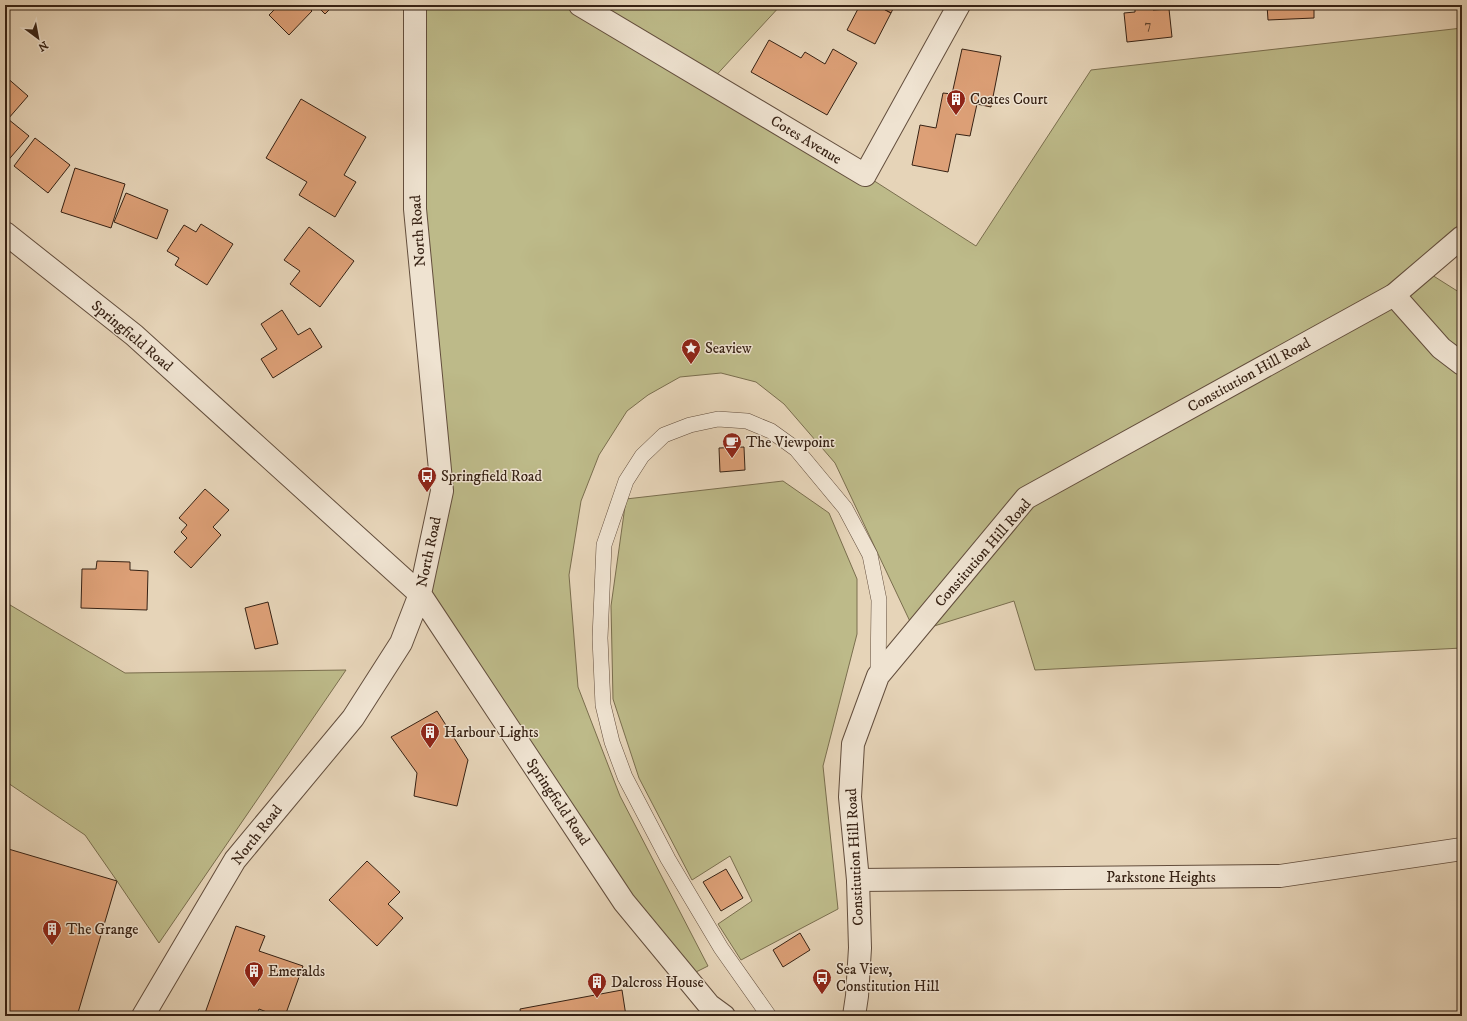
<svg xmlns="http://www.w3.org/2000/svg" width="1467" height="1021" font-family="'IM FELL DW Pica',serif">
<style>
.green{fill:#bdba89;stroke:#7a6e4e}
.building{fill:#dda077;stroke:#372214}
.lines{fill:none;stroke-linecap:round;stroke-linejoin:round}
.service-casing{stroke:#634e3d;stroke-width:16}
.minor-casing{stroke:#634e3d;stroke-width:24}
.tertiary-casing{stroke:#634e3d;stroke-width:24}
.service{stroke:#efe3d1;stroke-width:15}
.minor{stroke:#efe3d1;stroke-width:22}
.tertiary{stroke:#efe3d1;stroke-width:22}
.labels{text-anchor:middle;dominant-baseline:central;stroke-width:3;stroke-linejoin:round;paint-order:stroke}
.number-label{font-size:13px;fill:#60422d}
.poi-label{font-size:15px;fill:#372214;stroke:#efe3d1;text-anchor:start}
.street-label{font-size:15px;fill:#372214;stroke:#efe3d1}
</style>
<rect width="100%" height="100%" fill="#e6d4b8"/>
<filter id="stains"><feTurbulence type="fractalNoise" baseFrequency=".005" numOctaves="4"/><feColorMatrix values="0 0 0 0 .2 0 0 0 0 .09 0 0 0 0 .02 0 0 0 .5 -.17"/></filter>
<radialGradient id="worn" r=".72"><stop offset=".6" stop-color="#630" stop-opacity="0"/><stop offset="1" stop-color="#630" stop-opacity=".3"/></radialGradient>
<path class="green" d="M 415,5 L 781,5 L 710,82 L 865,175 L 976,246 L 1091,70 L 1462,28 L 1462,237 L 1424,270 L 1462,294 L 1462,648 L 1035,670 L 1014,601 L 915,632 L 835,463 L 784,404 L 756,382 L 721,373 L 680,377 L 648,395 L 627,411 L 599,455 L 581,501 L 569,575 L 578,687 L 620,796 L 708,966 L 686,977 L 420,594 L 442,491 L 415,209 Z
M 783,481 L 829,513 L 857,579 L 857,634 L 823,766 L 838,909 L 741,960 L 718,924 L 752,901 L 730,856 L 692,880 L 639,778 L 613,699 L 611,606 L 626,499 Z
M 5,602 L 125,673 L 346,670 L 159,943 L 117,881 L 85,835 L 5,781 Z"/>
<path class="building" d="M 275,5 L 306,5 L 312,11 L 289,35 L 269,15 L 277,7 Z
M 316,5 L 334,5 L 325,14 Z
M 860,5 L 876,5 L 891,13 L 875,44 L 847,30 Z
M 876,5 L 895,5 L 891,13 Z
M 1153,5 L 1153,10 L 1169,9 L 1172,37 L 1127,42 L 1124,13 L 1135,12 L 1135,6 Z
M 1267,5 L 1314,5 L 1314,18 L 1268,20 Z
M 769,40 L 801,58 L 805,52 L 825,64 L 833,49 L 857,63 L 827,115 L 751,72 Z
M 962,49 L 1001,56 L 991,107 L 977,104 L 970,136 L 956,134 L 948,172 L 912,165 L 920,125 L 936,128 L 943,93 L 952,94 Z
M 5,76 L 28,96 L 8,119 L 29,136 L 5,164 Z
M 301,99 L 366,137 L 344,175 L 356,182 L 335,217 L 299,195 L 307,182 L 266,158 Z
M 35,138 L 70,165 L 48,193 L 14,166 Z
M 75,168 L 125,184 L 111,228 L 61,212 Z
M 126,193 L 168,210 L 157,239 L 114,222 Z
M 201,224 L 233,244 L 207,285 L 175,265 L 179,258 L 167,251 L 184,225 L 196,232 Z
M 309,227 L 354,261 L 320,307 L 290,284 L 300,271 L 284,260 Z
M 282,310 L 298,335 L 310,328 L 322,347 L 273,378 L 261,359 L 277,349 L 261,324 Z
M 744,447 L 745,470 L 720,472 L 719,448 Z
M 205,489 L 229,510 L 213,527 L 221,535 L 191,568 L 174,552 L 187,538 L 181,532 L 187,525 L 179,518 Z
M 97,561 L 130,562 L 130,570 L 148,571 L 147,610 L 81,608 L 82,569 L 96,569 Z
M 268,602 L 278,644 L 255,649 L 245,608 Z
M 437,711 L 468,760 L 457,806 L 414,796 L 417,773 L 391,737 Z
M 5,848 L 117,881 L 77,1016 L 22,1016 L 5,1011 Z
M 367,861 L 400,892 L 388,904 L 403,918 L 377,946 L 329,900 Z
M 726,869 L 743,898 L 721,911 L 703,882 Z
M 236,926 L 265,936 L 259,951 L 303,966 L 285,1016 L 277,1016 L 259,1009 L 256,1016 L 204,1016 Z
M 800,933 L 810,950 L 783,967 L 773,950 Z
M 622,990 L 626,1016 L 521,1016 L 520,1009 Z"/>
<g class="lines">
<g class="service-casing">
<path id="service" d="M 769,1016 L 721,948 L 668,859 L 625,777 L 612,742 L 603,705 L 600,638 L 604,545 L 626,481 L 642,456 L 664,435 L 690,425 L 718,419 L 747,421 L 771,431 L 796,449 L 845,508 L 870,555 L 879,600 L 878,676"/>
</g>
<g class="minor-casing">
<path id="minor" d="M 580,5 L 865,175 L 959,5
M 1394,295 L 1441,348 L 1462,364
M 858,880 L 1280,876 L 1462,849"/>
</g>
<g class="tertiary-casing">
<path id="tertiary" d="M 5,233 L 134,335 L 420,594 L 624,902 L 709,1005 L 724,1016
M 143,1016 L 235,860 L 353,718 L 401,643 L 420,594 L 442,491 L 415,209 L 415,5
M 854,1016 L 857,996 L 860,948 L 858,880 L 850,797 L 853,744 L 878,676 L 1026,498 L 1394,295 L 1462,237"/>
</g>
<use href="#service" class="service"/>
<use href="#minor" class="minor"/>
<use href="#tertiary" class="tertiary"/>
</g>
<defs>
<g id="building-pin" transform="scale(1)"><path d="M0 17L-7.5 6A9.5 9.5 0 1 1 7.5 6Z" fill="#8f2418" stroke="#efe3d1"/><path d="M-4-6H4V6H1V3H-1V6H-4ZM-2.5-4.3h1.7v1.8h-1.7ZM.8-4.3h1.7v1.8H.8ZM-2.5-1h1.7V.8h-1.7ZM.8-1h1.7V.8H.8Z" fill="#fff"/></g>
<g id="sight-pin" transform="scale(1)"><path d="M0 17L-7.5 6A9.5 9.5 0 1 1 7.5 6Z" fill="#8f2418" stroke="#efe3d1"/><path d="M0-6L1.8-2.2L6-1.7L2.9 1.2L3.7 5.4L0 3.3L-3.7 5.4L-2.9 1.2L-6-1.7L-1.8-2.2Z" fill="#fff"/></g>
<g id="cafe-pin" transform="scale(1)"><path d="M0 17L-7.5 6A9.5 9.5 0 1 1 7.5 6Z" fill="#8f2418" stroke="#efe3d1"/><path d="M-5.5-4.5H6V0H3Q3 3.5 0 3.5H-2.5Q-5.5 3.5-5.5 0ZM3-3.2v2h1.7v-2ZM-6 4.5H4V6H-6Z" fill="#fff"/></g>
<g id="bus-pin" transform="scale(1)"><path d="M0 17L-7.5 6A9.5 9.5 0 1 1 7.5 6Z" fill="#8f2418" stroke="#efe3d1"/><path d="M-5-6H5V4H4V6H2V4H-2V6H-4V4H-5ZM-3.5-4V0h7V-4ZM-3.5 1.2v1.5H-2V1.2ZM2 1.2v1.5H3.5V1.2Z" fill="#fff"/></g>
</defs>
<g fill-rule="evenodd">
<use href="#building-pin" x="956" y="99"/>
<use href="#sight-pin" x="691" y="348"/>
<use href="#cafe-pin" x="732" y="442"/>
<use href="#bus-pin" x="427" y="476"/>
<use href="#building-pin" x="430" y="732"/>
<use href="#building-pin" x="52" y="929"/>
<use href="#building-pin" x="254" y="971"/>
<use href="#bus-pin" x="822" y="978"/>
<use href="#building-pin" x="597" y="982"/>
</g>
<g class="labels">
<g class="number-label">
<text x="1148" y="25">7</text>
</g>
<g class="poi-label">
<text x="970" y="99">Coates Court</text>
<text x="705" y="348">Seaview</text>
<text x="746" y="442">The Viewpoint</text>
<text x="441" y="476">Springfield Road</text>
<text x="444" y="732">Harbour Lights</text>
<text x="66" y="929">The Grange</text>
<text x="836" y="969">Sea View,<tspan x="836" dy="17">Constitution Hill</tspan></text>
<text x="268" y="971">Emeralds</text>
<text x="611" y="982">Dalcross House</text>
</g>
<g class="street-label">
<text transform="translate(806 140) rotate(31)">Cotes Avenue</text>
<text transform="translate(418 231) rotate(-94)">North Road</text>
<text transform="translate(132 336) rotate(40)">Springfield Road</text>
<text transform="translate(1249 375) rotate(-29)">Constitution Hill Road</text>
<text transform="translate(429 552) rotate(-78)">North Road</text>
<text transform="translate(983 553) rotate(-49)">Constitution Hill Road</text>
<text transform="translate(558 802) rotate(56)">Springfield Road</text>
<text transform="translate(257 835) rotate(-52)">North Road</text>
<text transform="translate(855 857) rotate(-93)">Constitution Hill Road</text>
<text x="1161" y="877">Parkstone Heights</text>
</g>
</g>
<rect width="1467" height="1021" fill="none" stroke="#e6d4b8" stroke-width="20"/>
<rect x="6" y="6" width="1455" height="1009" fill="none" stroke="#372214" stroke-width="2"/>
<rect x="10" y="10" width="1447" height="1001" fill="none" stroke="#372214"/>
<g transform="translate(38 38) rotate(148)" stroke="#efe3d1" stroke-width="3" paint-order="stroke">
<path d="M0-3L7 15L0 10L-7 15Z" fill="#372214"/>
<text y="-6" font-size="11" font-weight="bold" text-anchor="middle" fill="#372214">N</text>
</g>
<rect width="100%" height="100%" filter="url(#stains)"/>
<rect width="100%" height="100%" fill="url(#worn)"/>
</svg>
